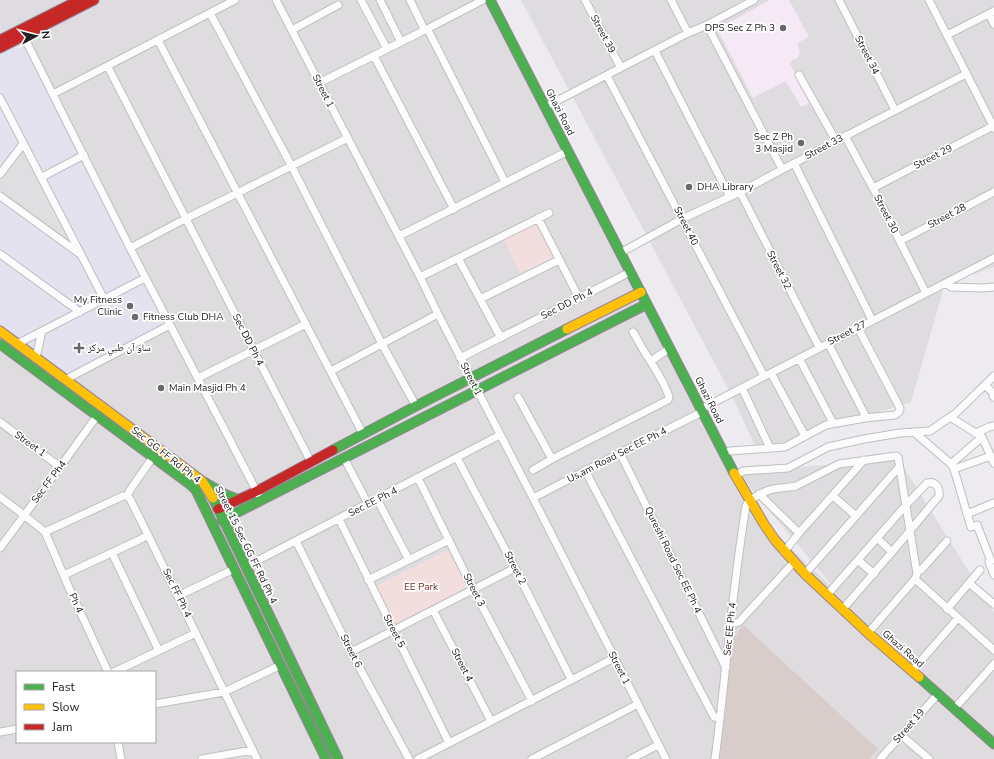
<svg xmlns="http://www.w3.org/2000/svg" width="994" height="759" font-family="'Nunito Sans','Noto Naskh Arabic',sans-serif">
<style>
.residential{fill:#dedcdf;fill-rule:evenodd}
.commercial{fill:#e5e2ef}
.education{fill:#f6e9f6}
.cemetery{fill:#d9cdcb}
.park{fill:#f2dedd}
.parking{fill:#dfdee0}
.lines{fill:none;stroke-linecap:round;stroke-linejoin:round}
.street-casing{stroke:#bfbec0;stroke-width:9}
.fast-casing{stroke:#988495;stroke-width:11}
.slow-casing{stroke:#988495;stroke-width:11}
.jam-casing{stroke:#988495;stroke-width:11}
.street{stroke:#fcfcfd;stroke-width:7}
.fast{stroke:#4caf50;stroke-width:9}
.slow{stroke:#ffc107;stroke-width:9}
.jam{stroke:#c62828;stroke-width:9}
.poi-dot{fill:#69686a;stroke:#fff;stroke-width:1.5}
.labels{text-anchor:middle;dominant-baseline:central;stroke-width:3.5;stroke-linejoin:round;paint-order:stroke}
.poi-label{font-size:10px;fill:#222;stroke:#fff;text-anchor:start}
.street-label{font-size:10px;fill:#222;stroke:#fff}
.park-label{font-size:10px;fill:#772b18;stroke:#fff}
</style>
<rect width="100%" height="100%" fill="#eeebf0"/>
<path class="residential" d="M 0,0 L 493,0 L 739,473 L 898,458 L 994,612 L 994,759 L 0,759 ZM 741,477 L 836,590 L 836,591 L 754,514 ZM 17,672 L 155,672 L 155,742 L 17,742 Z
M 521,0 L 994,0 L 994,267 L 945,284 L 911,402 L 757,450 L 732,396 Z"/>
<path class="commercial" d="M 21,38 L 166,324 L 70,375 L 0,324 L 0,50 Z"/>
<path class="education" d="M 770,0 L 789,0 L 809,37 L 797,43 L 800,51 L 798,58 L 791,61 L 790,64 L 810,103 L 801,107 L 786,81 L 753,98 L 717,29 Z"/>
<path class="cemetery" d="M 743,625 L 878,749 L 869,759 L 720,759 L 733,639 Z"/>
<path class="park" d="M 537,223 L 554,257 L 520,273 L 504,240 Z
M 448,550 L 467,587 L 395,624 L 376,586 Z"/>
<path class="parking" d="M 22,151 L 72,244 L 0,191 L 0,179 Z"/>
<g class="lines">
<g class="street-casing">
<path id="street" d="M 276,0 L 420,277 L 438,314 L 533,498 L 666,759
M 361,0 L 387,49
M 380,0 L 401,42
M 410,0 L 424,29
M 585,0 L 621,68
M 671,0 L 688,33
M 839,0 L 895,110
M 929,0 L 994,128
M 210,13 L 291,165 L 382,344 L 416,406
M 989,14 L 994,24
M 707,25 L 782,169
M 292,30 L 338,5
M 428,30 L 505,182
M 947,35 L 994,11
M 24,37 L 130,248 L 258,494
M 158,40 L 363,434
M 655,51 L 730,197
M 374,56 L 454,209
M 108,67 L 311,462
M 799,75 L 836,141
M 607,76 L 764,376
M 319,83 L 423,31 L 424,29 L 428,30 L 429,28 L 483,0
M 53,94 L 235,0
M 0,98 L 104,299
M 545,107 L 688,33 L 707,25 L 754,0
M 845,136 L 873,188 L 926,293
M 794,163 L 872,320
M 0,174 L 23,144
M 42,177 L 84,155
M 873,188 L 993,126
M 740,192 L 819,347
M 0,196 L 80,254
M 538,218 L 579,298
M 399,236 L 568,151
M 900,241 L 994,192
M 130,248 L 185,219 L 348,138
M 620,253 L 682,219 L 740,192 L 836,141 L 966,74
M 0,254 L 80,312
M 458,258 L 501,338
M 420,277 L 549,213
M 946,283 L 951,287 L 983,288 L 994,287
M 480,299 L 559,260
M 828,343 L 865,415 L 865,418
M 17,344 L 145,278
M 36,358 L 42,331
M 460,358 L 579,298 L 630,272
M 799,358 L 833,423
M 651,361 L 670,348
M 331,371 L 438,314
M 771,373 L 805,436
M 198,378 L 306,324
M 66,380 L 72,376 L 170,325
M 985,385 L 994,394 L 993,396 L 994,397
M 742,388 L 770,448
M 518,397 L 552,459 L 668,400 L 669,397 C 664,380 653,366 644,351 C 640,345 637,338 633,332
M 701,409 L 994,258
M 950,417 L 982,437 L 994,463
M 0,422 L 60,467
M 914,432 L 951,464 L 954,469 L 971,527 L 977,525 L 991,561 L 989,562 L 994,575
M 976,433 L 989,427 L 994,426
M 620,453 L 726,668
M 724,454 L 730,451 L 785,447 L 826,425 L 865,418 L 895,415 L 899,412 L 900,408 L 858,328
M 344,458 L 368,504
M 457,458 L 515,568 L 571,679
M 951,464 L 982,437
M 954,469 L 991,456
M 533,470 L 552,459
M 585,470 L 714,717 L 720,718
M 735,476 L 743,471 L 788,468 L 828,447 L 864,439 L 900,433 L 930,431 L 956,413 L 994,376
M 418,478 L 473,589 L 532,701
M 759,494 L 799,533 L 864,460
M 127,496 L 130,499 L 148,535 L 257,759
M 833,496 L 856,516
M 0,497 L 24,515 L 45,532 L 70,590 L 108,672
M 533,498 L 620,453 L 702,412
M 377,499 L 409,560
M 967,514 L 994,503
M 339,519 L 449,743
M 45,532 L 123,496 L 127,496 L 130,490 L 153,457
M 296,541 L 351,652 L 409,759
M 0,548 L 60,467 L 97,416
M 784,552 L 799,533
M 112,553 L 159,651
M 858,560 L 874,574
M 245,567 L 500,435
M 917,571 L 921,570 L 947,541
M 805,574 L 899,467
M 64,575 L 139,540 L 148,535
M 915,579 L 994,650
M 368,580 L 449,540
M 969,583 L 994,604
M 827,595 L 906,505 L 927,483 C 936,481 940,488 939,496 L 892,552
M 178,596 L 234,569
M 947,609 L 980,570
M 433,610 L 491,721
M 842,610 L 892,552 L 877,538
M 730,623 L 736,623 L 739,622 L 794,562
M 351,652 L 515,568
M 912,671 L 958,618
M 114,672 L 196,633
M 155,704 L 224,692 L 281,665
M 954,709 L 994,664
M 0,732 L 17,729
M 901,735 L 929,759
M 118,742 L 121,759
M 202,759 L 253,750
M 418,759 L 614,658
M 532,759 L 638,704
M 631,759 L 658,745
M 715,759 C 726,675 732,590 746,506 C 748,501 751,499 755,497 C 760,494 765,491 770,490 C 779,487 788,488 796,486 L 839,464 L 896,456 L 898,457 L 917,574 L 915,579 L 868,633
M 880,759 L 938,694"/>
</g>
<g class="fast-casing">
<path id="fast" d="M 490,0 L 734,473
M 0,344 L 191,485 L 196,490 L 326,759
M 333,450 L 416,406 L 567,329
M 204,482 L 226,495 L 239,500
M 213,498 L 338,759
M 222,520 L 647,304
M 919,677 L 994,744"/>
</g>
<g class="slow-casing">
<path id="slow" d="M 567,329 L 641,292
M 0,331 L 202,481 L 213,498
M 734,473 L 764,524 L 775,540 L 805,574 L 868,633 L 919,677"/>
</g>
<g class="jam-casing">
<path id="jam" d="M 0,40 L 79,0
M 0,48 L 94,0
M 218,509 L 257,491 L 333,450"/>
</g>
<use href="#street" class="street"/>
<use href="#fast" class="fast"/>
<use href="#slow" class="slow"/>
<use href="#jam" class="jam"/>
</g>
<g class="poi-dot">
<circle cx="783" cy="28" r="4"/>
<circle cx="801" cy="143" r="4"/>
<circle cx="689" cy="187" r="4"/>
<circle cx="130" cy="306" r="4"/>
<circle cx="135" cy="317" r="4"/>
<path d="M77 342h4v4h4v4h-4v4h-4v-4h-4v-4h4z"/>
<circle cx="161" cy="388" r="4"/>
</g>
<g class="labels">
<g class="poi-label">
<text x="775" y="28" text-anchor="end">DPS Sec Z Ph 3</text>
<text x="793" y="137" text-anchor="end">Sec Z Ph<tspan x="793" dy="12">3 Masjid</tspan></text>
<text x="697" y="187">DHA Library</text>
<text x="122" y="300" text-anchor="end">My Fitness<tspan x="122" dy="12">Clinic</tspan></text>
<text x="143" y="317">Fitness Club DHA</text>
<text x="88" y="348">ساو آن طبي مرکز</text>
<text x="169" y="388">Main Masjid Ph 4</text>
</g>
<g class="street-label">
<text transform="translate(603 34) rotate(62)">Street 39</text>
<text transform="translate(867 55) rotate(63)">Street 34</text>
<text transform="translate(323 91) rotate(63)">Street 1</text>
<text transform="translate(560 112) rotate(63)">Ghazi Road</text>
<text transform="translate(824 147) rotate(-28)">Street 33</text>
<text transform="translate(933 157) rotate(-27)">Street 29</text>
<text transform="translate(886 214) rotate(63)">Street 30</text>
<text transform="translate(947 216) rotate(-28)">Street 28</text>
<text transform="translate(686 226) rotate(63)">Street 40</text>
<text transform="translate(779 270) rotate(63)">Street 32</text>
<text transform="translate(567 304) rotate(-27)">Sec DD Ph 4</text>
<text transform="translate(847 333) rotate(-27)">Street 27</text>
<text transform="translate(248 340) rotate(63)">Sec DD Ph 4</text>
<text transform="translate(471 379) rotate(63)">Street 1</text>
<text transform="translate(709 400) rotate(63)">Ghazi Road</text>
<text transform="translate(30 444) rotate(36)">Street 1</text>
<text transform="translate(166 455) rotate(38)">Sec GG FF Rd Ph 4</text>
<text transform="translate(617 455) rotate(-27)">Us,am Road Sec EE Ph 4</text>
<text transform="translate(49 482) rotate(-53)">Sec FF Ph4</text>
<text transform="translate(373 502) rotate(-27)">Sec EE Ph 4</text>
<text transform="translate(246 545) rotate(64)">Street 15 Sec GG FF Rd Ph 4</text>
<text transform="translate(673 560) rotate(64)">Qureshi Road Sec EE Ph 4</text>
<text transform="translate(515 568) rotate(63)">Street 2</text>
<text transform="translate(474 590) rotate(63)">Street 3</text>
<text transform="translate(177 593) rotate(64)">Sec FF Ph 4</text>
<text transform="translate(76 603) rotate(65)">Ph 4</text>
<text transform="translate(730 629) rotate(-84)">Sec EE Ph 4</text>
<text transform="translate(394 631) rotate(63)">Street 5</text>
<text transform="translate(903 649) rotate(41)">Ghazi Road</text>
<text transform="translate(351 651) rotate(63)">Street 6</text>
<text transform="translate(462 665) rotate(63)">Street 4</text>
<text transform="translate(619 668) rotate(63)">Street 1</text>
<text transform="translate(909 726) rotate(-49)">Street 19</text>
</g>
<g class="park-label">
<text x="421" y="587">EE Park</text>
</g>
</g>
<rect x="16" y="671" width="140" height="72" fill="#ffffff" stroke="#a7a7a7"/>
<rect x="24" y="684" width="20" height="6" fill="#4caf50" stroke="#a7a7a7"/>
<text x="52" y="691" font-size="12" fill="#222222">Fast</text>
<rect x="24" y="704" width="20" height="6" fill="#ffc107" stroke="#a7a7a7"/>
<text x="52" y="711" font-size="12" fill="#222222">Slow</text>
<rect x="24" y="724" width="20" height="6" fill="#c62828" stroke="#a7a7a7"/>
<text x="52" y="731" font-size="12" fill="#222222">Jam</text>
<g transform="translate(36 36) rotate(83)" stroke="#ffffff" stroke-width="3" paint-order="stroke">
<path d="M0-3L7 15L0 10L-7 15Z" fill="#222222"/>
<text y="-6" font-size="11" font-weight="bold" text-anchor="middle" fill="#222222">N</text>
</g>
</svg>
